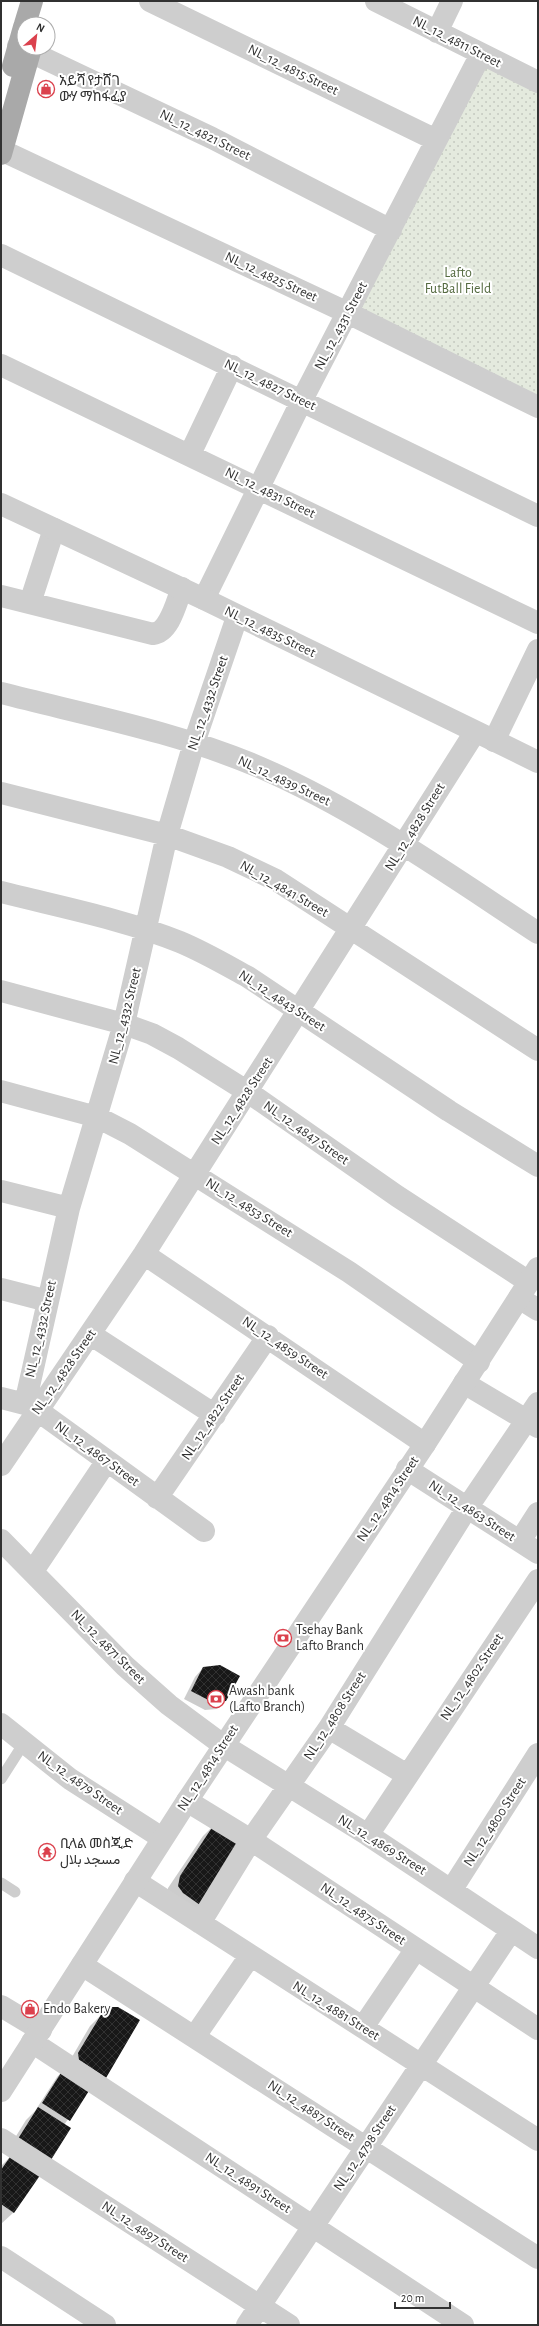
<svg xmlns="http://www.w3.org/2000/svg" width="539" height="2326" font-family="'Alegreya Sans',Vazirmatn,'Noto Sans Ethiopic',sans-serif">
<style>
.grass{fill:url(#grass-dots)}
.shadow{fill:#0003}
.building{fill:url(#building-cross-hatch)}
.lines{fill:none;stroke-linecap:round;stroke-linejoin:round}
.service{stroke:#cecece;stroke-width:11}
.minor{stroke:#cecece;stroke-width:22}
.tertiary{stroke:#cecece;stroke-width:22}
.primary{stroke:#a9a9a9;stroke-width:22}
.labels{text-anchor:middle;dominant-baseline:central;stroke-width:4;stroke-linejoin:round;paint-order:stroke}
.street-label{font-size:14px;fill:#313131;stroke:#fff}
.poi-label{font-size:14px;fill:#313131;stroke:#fff;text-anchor:start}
.park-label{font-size:14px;fill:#556b41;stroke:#fff}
</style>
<defs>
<pattern id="grass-dots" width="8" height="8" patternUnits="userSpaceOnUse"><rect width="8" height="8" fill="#e4eade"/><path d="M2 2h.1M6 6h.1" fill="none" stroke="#c4c9bf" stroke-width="1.8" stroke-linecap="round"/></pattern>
<pattern id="building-cross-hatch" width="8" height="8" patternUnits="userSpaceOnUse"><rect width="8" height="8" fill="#181818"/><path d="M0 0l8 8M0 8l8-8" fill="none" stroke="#313131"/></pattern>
</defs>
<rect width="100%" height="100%" fill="#fff"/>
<path class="grass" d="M 483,55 L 538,83 L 538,409 L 347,317 Z"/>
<path class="shadow" d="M 203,1668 L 225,1701 L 217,1709 L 205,1710 L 184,1699 L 195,1677 Z
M 215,1824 L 243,1839 L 191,1917 L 167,1898 L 168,1888 L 203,1836 Z
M 102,2014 L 90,2088 L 64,2125 L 40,2174 L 13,2213 L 1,2224 L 1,2166 L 10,2157 L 5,2154 L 26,2120 L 35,2111 L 57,2077 L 65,2069 L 90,2026 Z"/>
<path class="building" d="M 220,1665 L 240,1676 L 226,1701 L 214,1703 L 191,1691 L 203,1667 Z
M 215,1823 L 245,1839 L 200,1905 L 183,1893 L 178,1886 L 180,1876 Z
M 109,2007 L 118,2007 L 140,2020 L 106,2078 L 79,2060 L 78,2053 L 102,2013 Z
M 64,2068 L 92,2086 L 70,2121 L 42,2103 Z
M 38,2107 L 71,2128 L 49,2163 L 16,2142 Z
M 12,2154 L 41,2174 L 14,2213 L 1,2204 L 1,2170 Z"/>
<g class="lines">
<path class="service" d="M 1,1779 L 24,1743
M 1,1883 L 15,1892"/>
<path class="minor" d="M 150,1 L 436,140
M 376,1 L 538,82
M 437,32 L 452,1
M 18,46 L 212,138 L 391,230
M 1,150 L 348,313 L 538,407
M 1,255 L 538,516
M 1,365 L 538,623
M 190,454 L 232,366
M 1,596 L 153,634 C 170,632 176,603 182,588
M 204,599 L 302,400 L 481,54
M 30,603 L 54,529
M 1,693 C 87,715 177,732 259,767 C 358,810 448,874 538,933
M 494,741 L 538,650
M 1,793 L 167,835 L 228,857 L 276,880 L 538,1050
M 1,892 C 60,907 123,919 180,942 C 204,952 226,965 248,977 L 449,1111 L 538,1166
M 1,991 L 124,1024 L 152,1034 L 178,1048 L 248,1092 L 397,1196 L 529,1282
M 1,1091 L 97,1117 L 130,1134 L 349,1272 L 479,1362
M 1,1191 L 69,1208
M 144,1254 L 425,1444
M 1,1289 L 48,1301
M 519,1298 L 538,1310
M 90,1334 L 215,1415
M 464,1383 L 538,1427
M 1,1398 L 25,1404
M 1,1465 L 144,1254 L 475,732
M 407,1469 L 538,1553
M 157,1498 L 268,1336
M 204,1531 L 37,1410 L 25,1404 L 69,1208 L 124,1024 L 167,835 L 194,743 L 237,617
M 1,1540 L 125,1666 L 169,1705 L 223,1745 L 368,1835 L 538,1948
M 520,1541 L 538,1513
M 33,1571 L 106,1462
M 1,1724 L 70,1779 L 162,1838
M 329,1728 L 407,1775
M 187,1801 L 251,1840 L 538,2029
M 368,1835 L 538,1580
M 135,1881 L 538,2140
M 452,1889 L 538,1754
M 200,1923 L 251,1840 L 329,1728 L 467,1508 L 538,1403
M 82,1965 L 538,2258
M 1,2006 L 41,2030
M 363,2027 L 416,1949
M 195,2036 L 250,1956
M 32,2042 L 463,2325
M 1,2139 L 289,2325
M 1,2257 L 105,2325
M 247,2325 L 511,1931"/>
<path class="tertiary" d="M 1,504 L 204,599 L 538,762
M 1,2091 L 187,1801 L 425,1444 L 538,1268"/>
<path class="primary" d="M 25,24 L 32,1
M 13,66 L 24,27
M 1,154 L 31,48"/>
</g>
<defs>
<g id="shop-ring" transform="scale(0.9)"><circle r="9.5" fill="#fff" stroke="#db414d" stroke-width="1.5"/><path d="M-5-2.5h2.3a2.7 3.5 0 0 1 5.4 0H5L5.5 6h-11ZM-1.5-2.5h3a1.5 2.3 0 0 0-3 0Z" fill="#db414d"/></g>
<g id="bank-ring" transform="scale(0.9)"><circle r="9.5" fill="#fff" stroke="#db414d" stroke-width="1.5"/><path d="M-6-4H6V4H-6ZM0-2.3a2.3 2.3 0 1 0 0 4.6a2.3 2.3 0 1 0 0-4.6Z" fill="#db414d"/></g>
<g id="temple-ring" transform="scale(0.9)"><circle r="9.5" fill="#fff" stroke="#db414d" stroke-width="1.5"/><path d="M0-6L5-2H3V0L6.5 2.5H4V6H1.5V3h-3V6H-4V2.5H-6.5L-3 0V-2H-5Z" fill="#db414d"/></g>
</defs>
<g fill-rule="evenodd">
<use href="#shop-ring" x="46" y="89"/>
<use href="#bank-ring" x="283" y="1638"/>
<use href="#bank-ring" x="216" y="1699"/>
<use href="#temple-ring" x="47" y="1852"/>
<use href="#shop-ring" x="30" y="2009"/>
</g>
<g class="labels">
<g class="street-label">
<text transform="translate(457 42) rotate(27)">NL_12_4811 Street</text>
<text transform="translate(293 70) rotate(26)">NL_12_4815 Street</text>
<text transform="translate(205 135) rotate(26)">NL_12_4821 Street</text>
<text transform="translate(271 277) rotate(25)">NL_12_4825 Street</text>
<text transform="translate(341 326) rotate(-62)">NL_12_4331 Street</text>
<text transform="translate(270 385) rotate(26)">NL_12_4827 Street</text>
<text transform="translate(270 493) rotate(26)">NL_12_4831 Street</text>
<text transform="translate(270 632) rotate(26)">NL_12_4835 Street</text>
<text transform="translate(208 703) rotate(-71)">NL_12_4332 Street</text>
<text transform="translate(284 781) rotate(25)">NL_12_4839 Street</text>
<text transform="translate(415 827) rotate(-58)">NL_12_4828 Street</text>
<text transform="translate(284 889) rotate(30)">NL_12_4841 Street</text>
<text transform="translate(282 1001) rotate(33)">NL_12_4843 Street</text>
<text transform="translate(125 1016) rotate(-76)">NL_12_4332 Street</text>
<text transform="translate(242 1101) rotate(-57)">NL_12_4828 Street</text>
<text transform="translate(306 1133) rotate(35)">NL_12_4847 Street</text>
<text transform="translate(249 1208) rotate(32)">NL_12_4853 Street</text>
<text transform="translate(41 1329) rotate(-77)">NL_12_4332 Street</text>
<text transform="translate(285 1348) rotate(34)">NL_12_4859 Street</text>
<text transform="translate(64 1372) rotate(-55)">NL_12_4828 Street</text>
<text transform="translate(213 1417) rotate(-56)">NL_12_4822 Street</text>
<text transform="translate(97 1454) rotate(36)">NL_12_4867 Street</text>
<text transform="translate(388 1499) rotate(-56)">NL_12_4814 Street</text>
<text transform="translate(472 1511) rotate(33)">NL_12_4863 Street</text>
<text transform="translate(108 1647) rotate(45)">NL_12_4871 Street</text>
<text transform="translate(472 1677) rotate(-56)">NL_12_4802 Street</text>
<text transform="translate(335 1716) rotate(-57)">NL_12_4808 Street</text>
<text transform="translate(208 1768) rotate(-57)">NL_12_4814 Street</text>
<text transform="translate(80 1783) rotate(35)">NL_12_4879 Street</text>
<text transform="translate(495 1822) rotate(-57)">NL_12_4800 Street</text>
<text transform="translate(382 1845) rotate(32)">NL_12_4869 Street</text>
<text transform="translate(363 1914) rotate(34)">NL_12_4875 Street</text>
<text transform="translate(336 2011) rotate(32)">NL_12_4881 Street</text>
<text transform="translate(311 2111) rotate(33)">NL_12_4887 Street</text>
<text transform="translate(365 2148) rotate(-56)">NL_12_4798 Street</text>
<text transform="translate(248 2183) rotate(33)">NL_12_4891 Street</text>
<text transform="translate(145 2232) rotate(33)">NL_12_4897 Street</text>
</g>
<g class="poi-label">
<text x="59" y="81">አይሻ የታሸገ<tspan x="59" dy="16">ውሃ ማከፋፈያ</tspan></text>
<text x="296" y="1630">Tsehay Bank<tspan x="296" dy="16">Lafto Branch</tspan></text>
<text x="229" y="1691">Awash bank<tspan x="229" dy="16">(Lafto Branch)</tspan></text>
<text x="60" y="1844">ቢላል መስጂድ<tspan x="60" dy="16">مسجد بلال</tspan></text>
<text x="43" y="2009">Endo Bakery</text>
</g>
<g class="park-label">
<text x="458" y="273">Lafto<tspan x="458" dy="16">FutBall Field</tspan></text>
</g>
</g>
<rect width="539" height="2326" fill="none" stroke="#313131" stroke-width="4"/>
<g transform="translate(36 36) rotate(28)"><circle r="19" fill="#ffffff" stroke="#adadad"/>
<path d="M0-3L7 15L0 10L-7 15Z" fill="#db414d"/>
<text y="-6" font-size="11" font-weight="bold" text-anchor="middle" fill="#313131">N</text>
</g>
<path d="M395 2302v6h55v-6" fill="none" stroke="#313131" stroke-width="2"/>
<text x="401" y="2302" font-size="12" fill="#313131" stroke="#ffffff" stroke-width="3" paint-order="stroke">20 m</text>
</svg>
